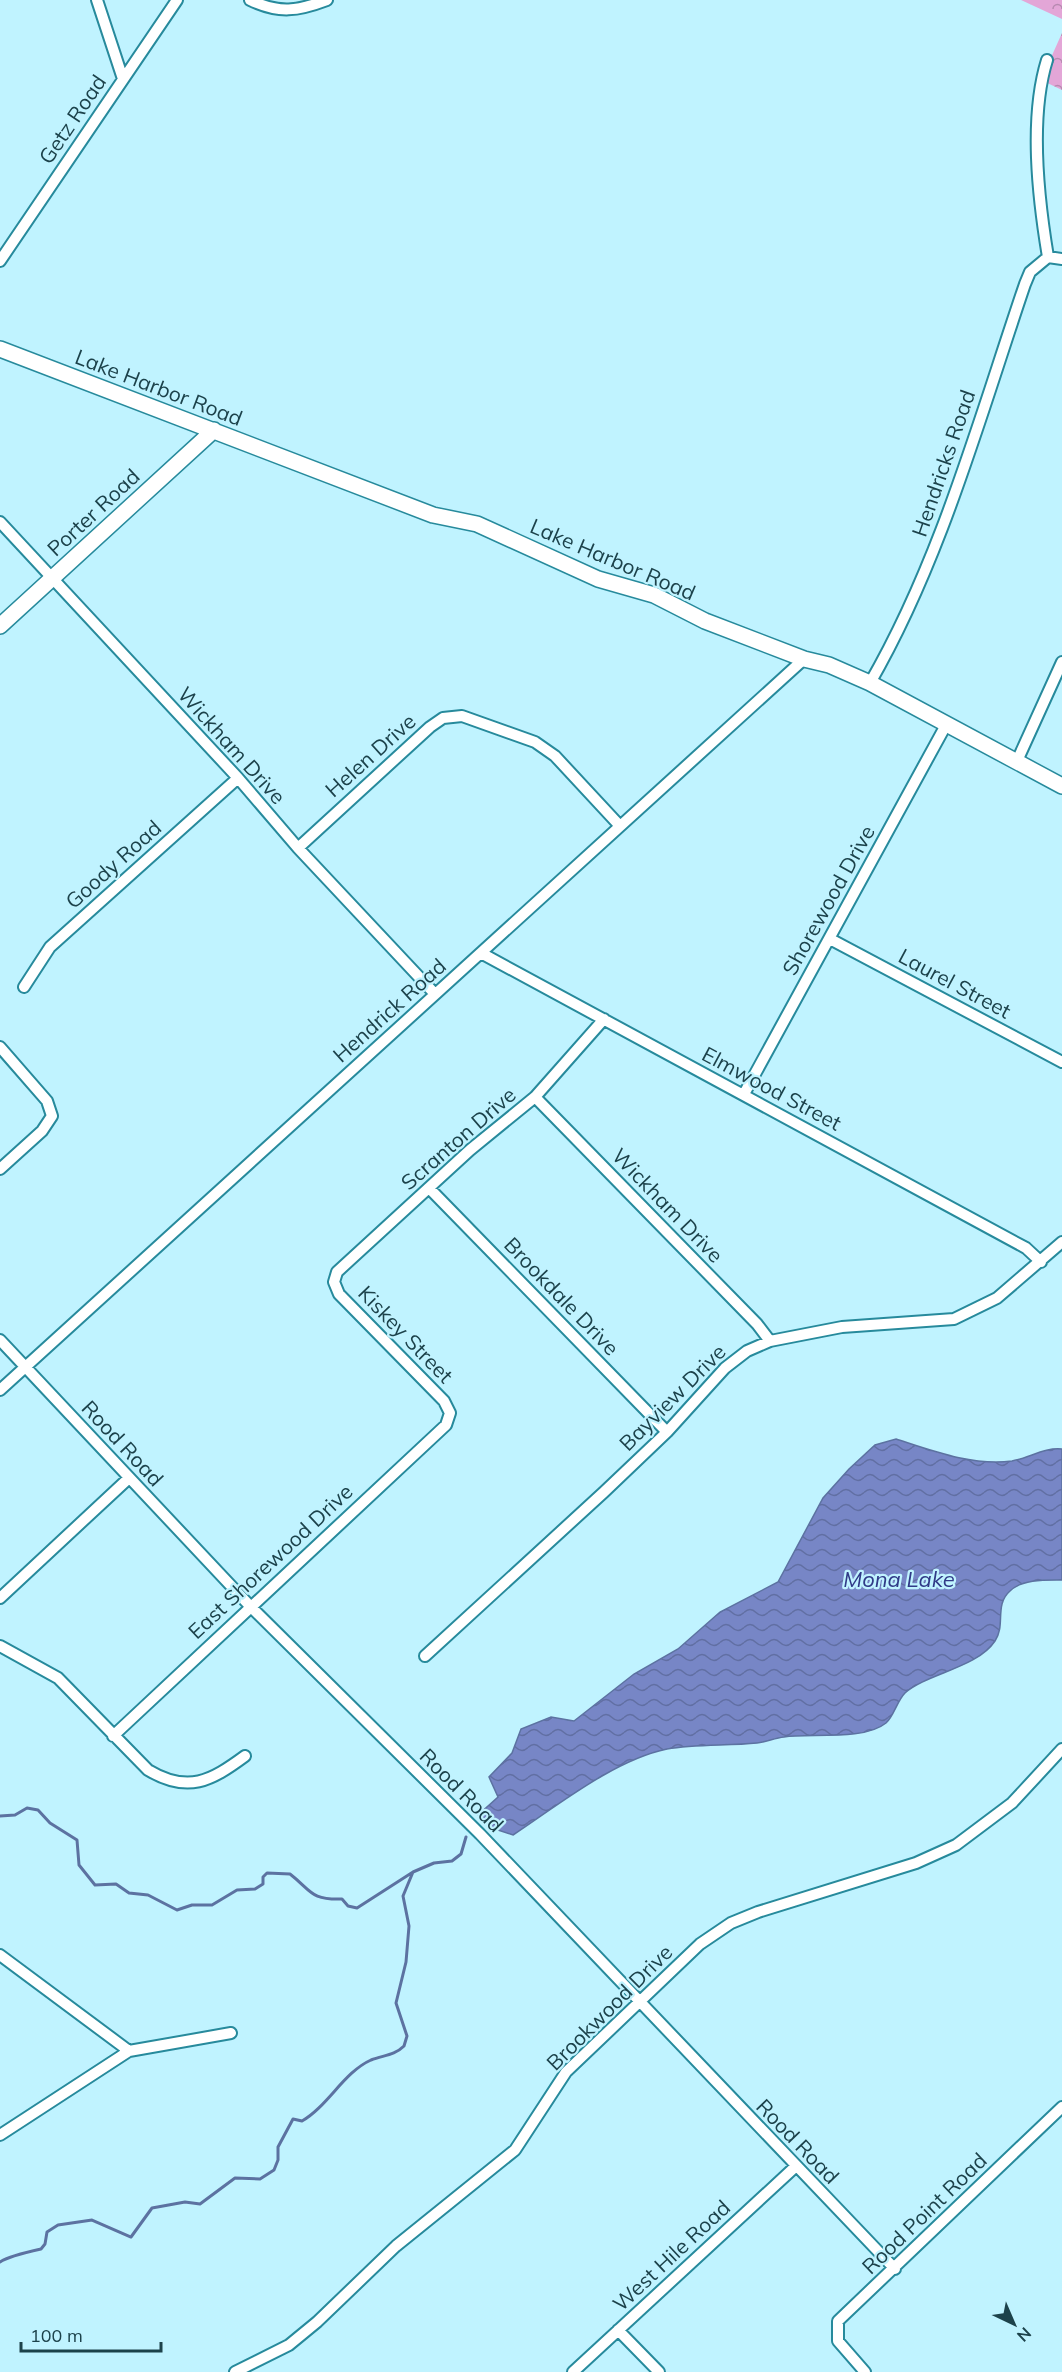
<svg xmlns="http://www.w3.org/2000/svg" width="1062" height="2372" font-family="Mulish,sans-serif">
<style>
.park{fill:url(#park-crowns)}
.water{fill:url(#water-waves);stroke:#5c72a1;stroke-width:1.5}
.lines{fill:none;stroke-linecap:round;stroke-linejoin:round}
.stream{stroke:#5c72a1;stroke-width:3}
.street-casing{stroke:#278a9c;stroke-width:14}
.secondary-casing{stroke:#278a9c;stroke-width:18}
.street{stroke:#fff;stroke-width:10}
.secondary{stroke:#fff;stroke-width:15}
.labels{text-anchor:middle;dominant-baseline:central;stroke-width:4.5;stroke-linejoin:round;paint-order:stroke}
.street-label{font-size:21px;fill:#1c424b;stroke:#c0f3ff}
.water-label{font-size:22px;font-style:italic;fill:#303a87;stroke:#c0f3ff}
</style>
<defs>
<pattern id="park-crowns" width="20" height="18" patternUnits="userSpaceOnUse" patternTransform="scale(1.5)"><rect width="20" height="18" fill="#e3a6d7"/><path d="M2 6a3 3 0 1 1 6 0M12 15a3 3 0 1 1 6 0" fill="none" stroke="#b789b0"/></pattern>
<pattern id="water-waves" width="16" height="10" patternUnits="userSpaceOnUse" patternTransform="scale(1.5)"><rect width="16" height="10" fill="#7786c6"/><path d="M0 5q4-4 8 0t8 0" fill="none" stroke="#616fa3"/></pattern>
</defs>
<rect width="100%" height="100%" fill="#c0f3ff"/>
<path class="park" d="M 1021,0 L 1062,0 L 1062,19 Z
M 1062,33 L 1062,90 L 1041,80 Z"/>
<path class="water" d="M 896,1439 C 933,1451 972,1466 1012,1461 C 1029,1458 1045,1447 1062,1449 L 1062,1580 C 1046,1580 1022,1579 1010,1591 C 994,1605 1006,1625 995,1641 C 977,1668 928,1673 905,1693 C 897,1701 894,1716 886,1723 C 864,1741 810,1733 784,1737 C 775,1738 766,1742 757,1743 C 727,1746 696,1744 667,1749 C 614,1760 557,1806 513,1835 L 489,1827 L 478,1815 L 498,1797 L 489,1777 L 512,1753 L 521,1729 L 551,1717 L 574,1721 L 634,1674 L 678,1649 L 720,1612 L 778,1582 L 823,1498 L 849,1469 L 875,1445 Z"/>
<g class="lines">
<path class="stream" d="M 0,1816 L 15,1815 L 27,1808 L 38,1810 L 50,1823 L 77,1840 L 79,1865 L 95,1885 L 116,1884 L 129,1893 L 148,1895 L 177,1910 L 192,1905 L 212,1905 L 237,1890 L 255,1889 L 263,1884 L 263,1877 L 267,1873 L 290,1874 C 312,1891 310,1900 342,1899 L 348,1906 L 357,1908 L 413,1872 L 434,1863 L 452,1861 L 461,1854 L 466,1837
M 0,2262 C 7,2257 32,2251 41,2249 L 45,2244 L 47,2232 L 58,2225 L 92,2220 L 131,2237 L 152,2208 L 185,2202 L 200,2204 L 235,2178 L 260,2179 L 274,2170 L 278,2160 L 278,2147 L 293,2119 L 302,2121 C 328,2106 344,2072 371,2060 C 383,2055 394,2056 404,2046 L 407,2036 L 396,2003 L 406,1962 L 409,1926 L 403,1896 L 413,1872"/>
<g class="street-casing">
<path id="street" d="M 97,0 L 123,79
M 250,0 C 279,14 298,11 327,0
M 1047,60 C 1029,118 1038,197 1048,257
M 1048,257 L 1062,259
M 0,261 L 177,0
M 0,522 L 238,778 L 298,848 L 435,994
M 870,683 C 941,560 979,419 1025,284 L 1030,272 L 1048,257
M 1017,761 L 1062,662
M 298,848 L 430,727 L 443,718 L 462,716 L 535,742 L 555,756 L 620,826
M 830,939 L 1062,1062
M 481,953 L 1026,1248 L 1041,1262
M 24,987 L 50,947 L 238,778
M 0,1047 L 47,1101 L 52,1116 L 42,1131 L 0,1169
M 744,1094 L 946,725
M 535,1097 L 757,1324 L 770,1341
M 429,1188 L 667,1432
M 0,1340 L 250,1606 L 480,1834 L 895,2269
M 0,1390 L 804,659
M 0,1598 L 129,1478
M 0,1646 L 58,1678 L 148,1770 C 188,1794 211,1781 245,1756
M 425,1656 L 604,1492 L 667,1432 L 725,1368 L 747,1351 L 770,1341 L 842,1327 L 954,1319 L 997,1298 L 1062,1242
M 113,1736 L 446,1425 L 450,1413 L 444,1401 L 339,1294 L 334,1282 L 337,1272 L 470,1150 L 535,1097 L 604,1019
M 0,1955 L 129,2051
M 0,2135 L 129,2051 L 231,2033
M 618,2330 L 659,2372
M 235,2372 L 289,2345 L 317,2322 L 396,2246 L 515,2150 L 566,2072 L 700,1944 L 731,1923 L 758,1912 L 916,1863 L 956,1845 L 1012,1803 L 1062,1749
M 573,2372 L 795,2167
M 865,2372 L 838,2341 L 838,2321 L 1062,2107"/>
</g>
<g class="secondary-casing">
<path id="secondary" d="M 0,349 L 433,515 L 477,524 L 598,579 L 654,595 L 705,621 L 804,659 L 829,665 L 870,683 L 1062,786
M 0,626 L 214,430"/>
</g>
<use href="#street" class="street"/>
<use href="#secondary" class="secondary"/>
</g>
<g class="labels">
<g class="street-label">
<text transform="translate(72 119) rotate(-56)">Getz Road</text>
<text transform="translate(159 387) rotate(21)">Lake Harbor Road</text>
<text transform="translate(943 463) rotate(-71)">Hendricks Road</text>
<text transform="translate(93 512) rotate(-43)">Porter Road</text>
<text transform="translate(613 559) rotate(23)">Lake Harbor Road</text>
<text transform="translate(232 745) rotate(48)">Wickham Drive</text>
<text transform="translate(370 755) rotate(-42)">Helen Drive</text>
<text transform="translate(113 864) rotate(-42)">Goody Road</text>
<text transform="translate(828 900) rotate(-61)">Shorewood Drive</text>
<text transform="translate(955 983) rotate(28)">Laurel Street</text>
<text transform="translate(389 1010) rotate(-42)">Hendrick Road</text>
<text transform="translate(772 1088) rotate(28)">Elmwood Street</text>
<text transform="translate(458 1138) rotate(-41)">Scranton Drive</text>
<text transform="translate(668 1205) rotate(46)">Wickham Drive</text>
<text transform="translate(562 1296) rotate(46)">Brookdale Drive</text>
<text transform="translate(406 1334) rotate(46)">Kiskey Street</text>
<text transform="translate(672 1397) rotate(-45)">Bayview Drive</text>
<text transform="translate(123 1443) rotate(47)">Rood Road</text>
<text transform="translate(270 1561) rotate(-43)">East Shorewood Drive</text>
<text transform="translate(462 1790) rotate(45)">Rood Road</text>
<text transform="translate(609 2007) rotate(-45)">Brookwood Drive</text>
<text transform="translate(798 2141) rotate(46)">Rood Road</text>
<text transform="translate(924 2213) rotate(-44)">Rood Point Road</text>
<text transform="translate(671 2255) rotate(-43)">West Hile Road</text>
</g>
<g class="water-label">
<text x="899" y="1579">Mona Lake</text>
</g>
</g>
<g transform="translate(1014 2324) rotate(136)" stroke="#c0f3ff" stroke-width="4.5" paint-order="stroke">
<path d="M0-4.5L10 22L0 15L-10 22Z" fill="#1c424b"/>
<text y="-9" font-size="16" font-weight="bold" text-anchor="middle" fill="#1c424b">N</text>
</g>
<path d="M21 2342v9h140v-9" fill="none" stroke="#1c424b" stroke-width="3"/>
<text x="30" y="2342" font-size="18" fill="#1c424b" stroke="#c0f3ff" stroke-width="4.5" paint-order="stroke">100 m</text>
</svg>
